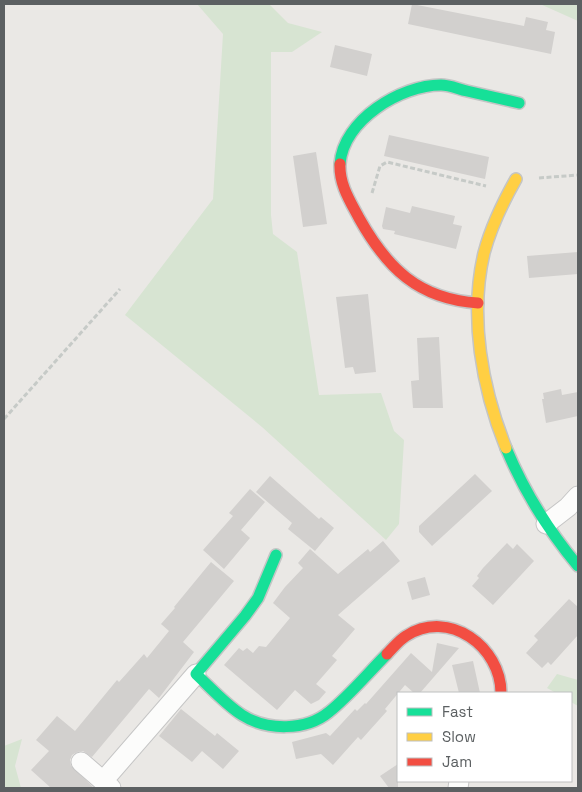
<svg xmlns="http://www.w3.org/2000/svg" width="582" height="792" font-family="'Space Grotesk',sans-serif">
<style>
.green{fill:#d7e4d2}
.building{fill:#d2d0ce}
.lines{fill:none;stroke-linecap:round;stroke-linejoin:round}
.street-casing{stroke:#c5c5c5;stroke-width:21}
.fast-casing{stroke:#c4c5c5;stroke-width:14}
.slow-casing{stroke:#c4c5c5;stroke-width:14}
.jam-casing{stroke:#c4c5c5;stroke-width:14}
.path{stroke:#c6cac7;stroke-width:3;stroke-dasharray:5 2.5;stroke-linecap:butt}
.street{stroke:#fcfcfb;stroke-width:19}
.fast{stroke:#16e098;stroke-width:11}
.slow{stroke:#ffcf43;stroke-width:11}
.jam{stroke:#f24e42;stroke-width:11}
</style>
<rect width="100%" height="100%" fill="#eae8e5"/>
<path class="green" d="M 197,4 L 269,4 L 288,23 L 322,32 L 292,52 L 271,52 L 271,215 L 273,234 L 297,252 L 319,395 L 381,393 L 394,431 L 404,440 L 399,524 L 386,540 L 262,427 L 125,315 L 213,199 L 223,34 Z
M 540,4 L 578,4 L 578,21 Z
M 557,674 L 578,680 L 578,706 L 571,702 L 571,693 L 556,693 L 547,688 Z
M 22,739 L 15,766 L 21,788 L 4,788 L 4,746 Z"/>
<path class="building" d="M 412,4 L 524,26 L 526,17 L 548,22 L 546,30 L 555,32 L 551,54 L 408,24 Z
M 335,45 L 372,54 L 367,76 L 330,67 Z
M 389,135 L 489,157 L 485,179 L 384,156 Z
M 316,152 L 327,224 L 303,227 L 293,156 Z
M 412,206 L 455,216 L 453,224 L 462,226 L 456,249 L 394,234 L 395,231 L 383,229 L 382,226 L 386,207 L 410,213 Z
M 578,252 L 578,274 L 529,278 L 527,256 Z
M 368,294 L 376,372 L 355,374 L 353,367 L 345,368 L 336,297 Z
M 439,337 L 443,408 L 413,408 L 411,381 L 419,380 L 417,338 Z
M 561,389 L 562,395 L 578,392 L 578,416 L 546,423 L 542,399 L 544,399 L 543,393 Z
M 475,474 L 492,491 L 432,546 L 419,532 L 419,526 Z
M 270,476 L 319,519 L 321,517 L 334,528 L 315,551 L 288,529 L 292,523 L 256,492 Z
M 250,489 L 265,502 L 241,530 L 250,538 L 224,569 L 203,550 L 233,516 L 229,513 Z
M 383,541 L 400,561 L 338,615 L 355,629 L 332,656 L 337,660 L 316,684 L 326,692 L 319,700 L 311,704 L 295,690 L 277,710 L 224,665 L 239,648 L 243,651 L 247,648 L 253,653 L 259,646 L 266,647 L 290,618 L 273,603 L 285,587 L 303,568 L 298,563 L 310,549 L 338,574 L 368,549 L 370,552 Z
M 507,543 L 513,549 L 517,544 L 534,561 L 493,605 L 472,586 L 479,578 L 477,576 L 483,568 Z
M 211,562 L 234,581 L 183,642 L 194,652 L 159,698 L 149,689 L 92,757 L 83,751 L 77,752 L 72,755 L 70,760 L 71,766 L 94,788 L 51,788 L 31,770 L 49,751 L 36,740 L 57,716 L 75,731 L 117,680 L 119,682 L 144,654 L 147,658 L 169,631 L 161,624 L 175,608 L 174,607 Z
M 425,577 L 430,595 L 412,600 L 407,582 Z
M 569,599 L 578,607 L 578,635 L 551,665 L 548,662 L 542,668 L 526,653 L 538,640 L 534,636 Z
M 437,643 L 459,648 L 420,693 L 414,693 L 405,685 L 385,709 L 387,711 L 361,740 L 358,737 L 333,765 L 321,754 L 296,759 L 292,742 L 326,733 L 330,736 L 355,709 L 357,711 L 365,703 L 366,704 L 411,653 L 432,672 Z
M 473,661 L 480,693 L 459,693 L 452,665 Z
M 181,709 L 215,736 L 217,733 L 239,751 L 223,769 L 202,751 L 192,762 L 159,736 Z
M 398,764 L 398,788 L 389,788 L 380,776 Z"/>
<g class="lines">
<g class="street-casing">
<path id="street" d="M 546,524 L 568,507 L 578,496
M 81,762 L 103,781
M 111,788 L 103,781 L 196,674
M 458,788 L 459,781"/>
</g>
<g class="fast-casing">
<path id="fast" d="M 340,164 C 343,120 401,85 441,85 C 450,85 458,89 467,91 C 484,95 502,99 519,103
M 506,448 C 524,491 548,530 578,566
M 276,555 L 258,598 L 245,616 L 196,674 C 211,688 225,704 242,715 C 267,731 306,731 329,712 C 348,697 369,672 387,654"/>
</g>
<g class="slow-casing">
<path id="slow" d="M 506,448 C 482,388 469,317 484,253 C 491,227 503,202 516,179"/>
</g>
<g class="jam-casing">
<path id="jam" d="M 340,164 C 339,184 350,201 359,218 C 387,268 418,299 478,303
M 387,654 C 393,648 399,640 406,636 C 449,608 501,647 501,693"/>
</g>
<path class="path" d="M 539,178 L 578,175
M 372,193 L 380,166 L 387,162 L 486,186
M 4,419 L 120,289"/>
<use href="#street" class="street"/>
<use href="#fast" class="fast"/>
<use href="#slow" class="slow"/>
<use href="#jam" class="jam"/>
</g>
<rect width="582" height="792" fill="none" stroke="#5c6062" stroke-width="10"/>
<rect x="397" y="692" width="175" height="90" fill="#ffffff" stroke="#bebfc0"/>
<rect x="407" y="708" width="25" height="8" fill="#16e098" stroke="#bebfc0"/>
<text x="442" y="717" font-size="15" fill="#5c6062">Fast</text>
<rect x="407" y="733" width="25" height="8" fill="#ffcf43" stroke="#bebfc0"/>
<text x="442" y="742" font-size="15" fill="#5c6062">Slow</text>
<rect x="407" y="758" width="25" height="8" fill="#f24e42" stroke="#bebfc0"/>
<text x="442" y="767" font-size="15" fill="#5c6062">Jam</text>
</svg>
